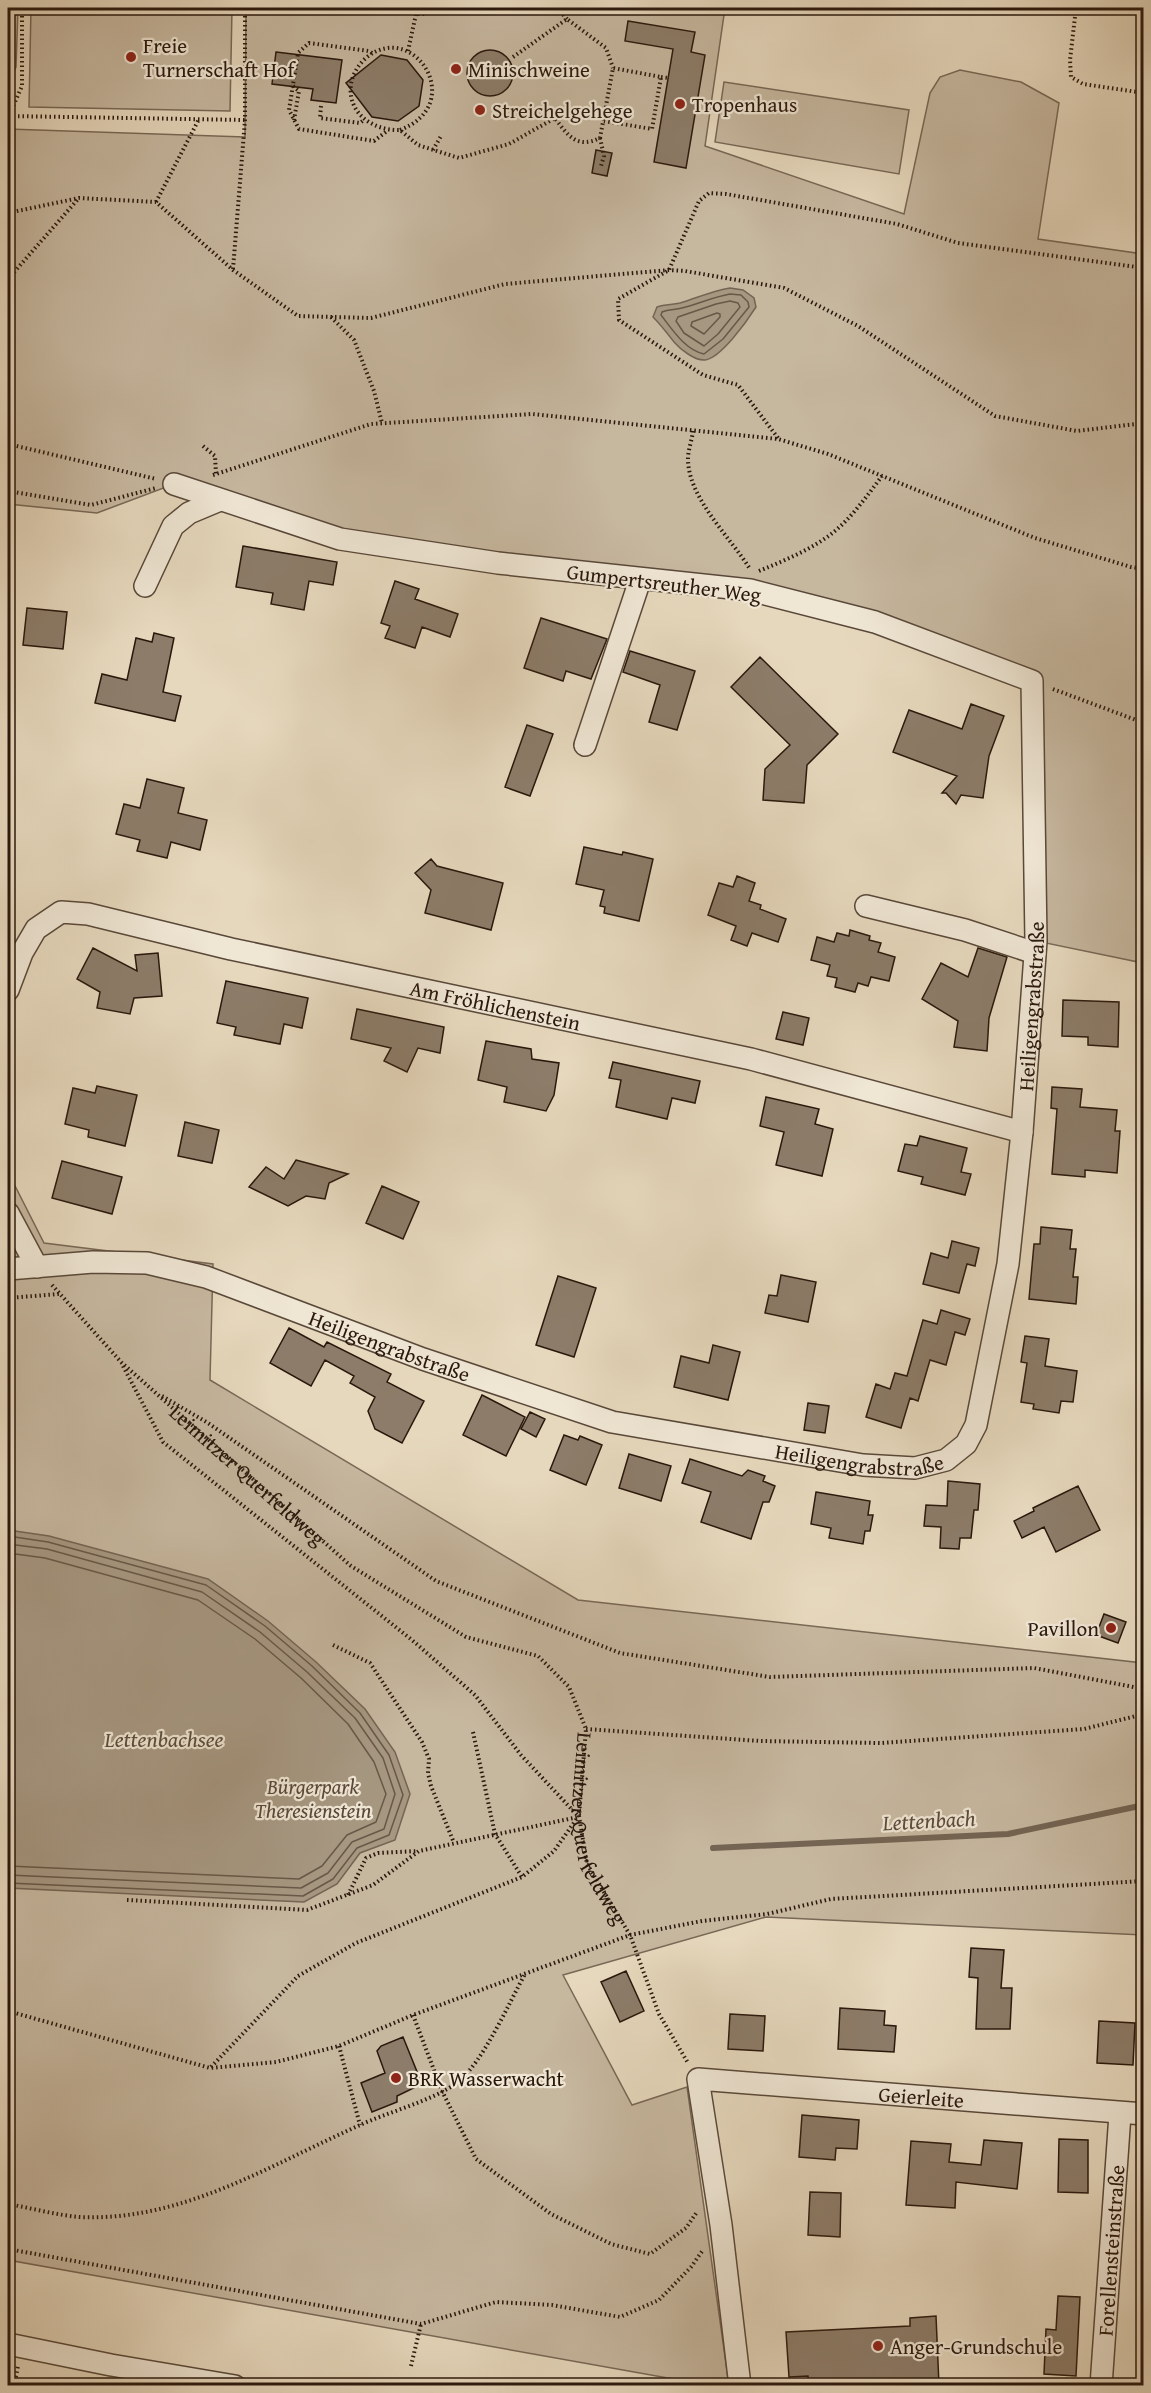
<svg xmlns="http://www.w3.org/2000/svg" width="1151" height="2393" font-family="'Gentium Book Plus',serif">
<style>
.green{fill:#c6b79f;stroke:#786856;stroke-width:1.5}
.water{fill:#a69781;stroke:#746453;stroke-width:1.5}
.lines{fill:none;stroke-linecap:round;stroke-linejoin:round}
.shore{stroke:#685847;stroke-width:1.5}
.stream{stroke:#746453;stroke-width:6}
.building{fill:#8c7c69;stroke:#2a180d;stroke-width:1.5}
.minor-casing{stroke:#594839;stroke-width:24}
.path{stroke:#2a180d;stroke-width:4;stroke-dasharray:1.5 3;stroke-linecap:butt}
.minor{stroke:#efe6d4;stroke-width:21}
.poi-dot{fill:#8f2418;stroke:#efe6d4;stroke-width:2}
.labels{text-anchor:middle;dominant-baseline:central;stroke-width:4.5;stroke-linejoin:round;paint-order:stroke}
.poi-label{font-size:21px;fill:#2a180d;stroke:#efe6d4;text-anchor:start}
.street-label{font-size:21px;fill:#2a180d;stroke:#efe6d4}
.park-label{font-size:21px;font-style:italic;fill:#594839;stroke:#efe6d4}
.water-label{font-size:22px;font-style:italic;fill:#5c4b3b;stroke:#efe6d4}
</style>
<rect width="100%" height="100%" fill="#e6d8bd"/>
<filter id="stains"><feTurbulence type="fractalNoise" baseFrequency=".00333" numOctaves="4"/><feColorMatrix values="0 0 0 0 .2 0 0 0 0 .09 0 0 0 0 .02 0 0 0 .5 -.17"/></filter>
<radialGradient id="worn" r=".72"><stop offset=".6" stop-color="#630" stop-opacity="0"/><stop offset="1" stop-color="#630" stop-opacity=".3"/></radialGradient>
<path class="green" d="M 8,8 L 18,8 L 16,67 L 8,84 Z
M 31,8 L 232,8 L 230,111 L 29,107 Z
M 246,8 L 725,8 L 705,146 L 904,214 L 930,93 L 940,77 L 960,70 L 1021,82 L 1059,103 L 1038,239 L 1143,254 L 1143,963 L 1036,941 L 1032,681 L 750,590 L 340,539 L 174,484 L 97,513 L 8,504 L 8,129 L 245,137 Z
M 724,82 L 909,110 L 899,174 L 715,142 Z
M 8,1172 L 44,1243 L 213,1264 L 210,1380 L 578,1600 L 1143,1663 L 1143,1935 L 766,1917 L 563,1975 L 632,2105 L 687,2087 L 729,2385 L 707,2385 L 8,2260 Z"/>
<path class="water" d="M 730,288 L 743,290 L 754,298 L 756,307 C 747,321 721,358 705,360 C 695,361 680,349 674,342 C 667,333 661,325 653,317 L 657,307 C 665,304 672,305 680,303 C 697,298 712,291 730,288 Z
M 8,1530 L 49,1536 L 208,1579 L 268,1621 L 316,1662 L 365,1709 L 395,1752 L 410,1794 L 395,1840 L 360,1853 L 337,1884 L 304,1902 L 8,1888 Z"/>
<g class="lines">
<path class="shore" d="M 730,294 L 741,295 L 748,302 L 749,307 L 723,339 L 704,354 C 685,350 672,329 661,315 L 662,312 C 669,309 675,310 682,308 C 698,304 713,297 730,294 Z
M 730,301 L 738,303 L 740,307 L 718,334 L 704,346 L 684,333 L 676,321 L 678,317 L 716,304 Z
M 717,313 L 720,314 L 720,317 L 704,334 L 691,326 L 692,322 Z
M 8,1536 L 48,1542 L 206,1585 L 265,1626 L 312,1666 L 360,1713 L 389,1755 L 403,1795 L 389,1835 L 357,1848 L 333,1879 L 303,1896 L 8,1883
M 8,1544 L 47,1549 L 202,1592 L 260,1632 L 307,1672 L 355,1718 L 383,1758 L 395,1794 L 384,1829 L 352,1842 L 328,1873 L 301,1888 L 8,1875
M 8,1553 L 45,1558 L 198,1600 L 255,1639 L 301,1678 L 348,1724 L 374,1762 L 386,1794 L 376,1822 L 347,1835 L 322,1866 L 299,1879 L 8,1866"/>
<path class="stream" d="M 713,1848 L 1008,1834 L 1144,1805"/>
</g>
<path class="building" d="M 628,21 L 695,32 L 691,52 L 705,55 L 686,168 L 654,162 L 673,49 L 625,41 Z
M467 73a23 23 0 1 1 46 0a23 23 0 1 1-46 0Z
M 276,52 L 342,60 L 336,103 L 311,100 L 313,89 L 272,84 Z
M 381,55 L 407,60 L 423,80 L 419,106 L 398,121 L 372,117 L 346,83 Z
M 596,150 L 612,153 L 607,176 L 592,173 Z
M 243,546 L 337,562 L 333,585 L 309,581 L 304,610 L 271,604 L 273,593 L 236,587 Z
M 395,581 L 419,589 L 415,599 L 458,614 L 450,637 L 422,627 L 415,648 L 385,638 L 390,626 L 381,623 Z
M 27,608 L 67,612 L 63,649 L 23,645 Z
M 541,618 L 607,639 L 591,679 L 566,671 L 563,681 L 524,668 Z
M 154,633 L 174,638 L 163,692 L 181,696 L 175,721 L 95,703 L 102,674 L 127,680 L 136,638 L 152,642 Z
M 630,651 L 695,671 L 677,730 L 649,722 L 660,685 L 623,672 Z
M 760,657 L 838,734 L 807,765 L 804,803 L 763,800 L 765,769 L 790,745 L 731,687 Z
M 971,704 L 1004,716 L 989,756 L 983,798 L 961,795 L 956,804 L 946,793 L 942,793 L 957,776 L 893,752 L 909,710 L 962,729 Z
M 527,725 L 553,734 L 530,796 L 505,787 Z
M 147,779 L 184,788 L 178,813 L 207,820 L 200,850 L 171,842 L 167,858 L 137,851 L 140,840 L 116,834 L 124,804 L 140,808 Z
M 584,847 L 622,855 L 623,852 L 653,859 L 639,921 L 604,913 L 605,907 L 600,906 L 604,890 L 576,884 Z
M 431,859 L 437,866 L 503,883 L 491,930 L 425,913 L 431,890 L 415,873 Z
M 737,876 L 755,883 L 749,901 L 761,905 L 760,909 L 786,919 L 778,942 L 752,933 L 747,946 L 731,940 L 736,926 L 708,915 L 719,883 L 733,887 Z
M 850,930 L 870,936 L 869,940 L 881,943 L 878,952 L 895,957 L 889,981 L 871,977 L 868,986 L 858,983 L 855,992 L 835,987 L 837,978 L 827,976 L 830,965 L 811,960 L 817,937 L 834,942 L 837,933 L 849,936 Z
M 93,948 L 137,971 L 135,955 L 158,953 L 162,996 L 134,998 L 130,1014 L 97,1008 L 100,992 L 77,979 Z
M 978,948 L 1007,957 L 989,1018 L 987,1051 L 954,1047 L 958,1021 L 922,999 L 941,963 L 968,977 Z
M 226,981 L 308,998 L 302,1028 L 284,1024 L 280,1044 L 234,1035 L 236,1027 L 217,1023 Z
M 1063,1000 L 1119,1002 L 1118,1047 L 1088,1045 L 1088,1037 L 1062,1036 Z
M 357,1009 L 444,1027 L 440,1053 L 418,1048 L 407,1072 L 384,1061 L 391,1048 L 351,1039 Z
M 783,1012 L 809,1018 L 803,1045 L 776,1039 Z
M 486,1041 L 531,1049 L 532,1059 L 559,1063 L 554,1095 L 546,1111 L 504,1102 L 507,1087 L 478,1080 Z
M 613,1062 L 700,1081 L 695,1103 L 672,1098 L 667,1119 L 616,1107 L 621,1080 L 609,1078 Z
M 97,1086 L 137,1095 L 125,1146 L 88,1137 L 89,1130 L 65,1124 L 73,1088 L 95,1093 Z
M 1052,1087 L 1082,1089 L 1080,1107 L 1117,1110 L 1115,1131 L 1120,1131 L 1117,1173 L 1085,1170 L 1085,1177 L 1052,1174 L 1057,1109 L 1051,1108 Z
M 766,1097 L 819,1109 L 815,1124 L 833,1129 L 822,1176 L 776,1165 L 784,1132 L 760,1126 Z
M 185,1122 L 219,1130 L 212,1163 L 178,1156 Z
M 920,1136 L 967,1148 L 961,1172 L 971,1174 L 965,1195 L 921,1184 L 923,1177 L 898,1171 L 905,1144 L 917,1146 Z
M 296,1160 L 348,1174 L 329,1183 L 325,1199 L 306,1196 L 288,1206 L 249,1187 L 266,1167 L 284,1179 Z
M 62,1161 L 122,1177 L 112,1214 L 52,1198 Z
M 382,1186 L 419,1202 L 403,1239 L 366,1223 Z
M 1041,1227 L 1072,1230 L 1070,1249 L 1076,1249 L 1073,1277 L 1078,1277 L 1076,1304 L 1029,1299 L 1034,1244 L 1040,1244 Z
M 952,1241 L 979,1248 L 975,1266 L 967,1264 L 959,1293 L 923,1284 L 931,1253 L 948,1258 Z
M 781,1275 L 816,1282 L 808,1322 L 765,1313 L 769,1295 L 777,1296 Z
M 558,1276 L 596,1288 L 574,1357 L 536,1345 Z
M 941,1310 L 970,1319 L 965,1335 L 955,1332 L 946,1365 L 930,1360 L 918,1401 L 910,1398 L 901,1428 L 866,1417 L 876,1384 L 890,1389 L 895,1373 L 907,1376 L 923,1320 L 937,1324 Z
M 289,1328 L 324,1347 L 327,1342 L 391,1374 L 387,1382 L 424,1401 L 402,1443 L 375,1429 L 368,1411 L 375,1397 L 350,1383 L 354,1376 L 325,1360 L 311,1386 L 270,1363 Z
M 1025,1336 L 1049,1339 L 1045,1366 L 1077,1371 L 1073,1402 L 1061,1401 L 1059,1413 L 1033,1409 L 1034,1404 L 1021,1402 L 1027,1363 L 1021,1362 Z
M 713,1345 L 740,1352 L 728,1400 L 674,1387 L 681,1356 L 709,1363 Z
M 482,1395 L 525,1417 L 506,1456 L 463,1435 Z
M 808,1403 L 829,1406 L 825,1433 L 804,1430 Z
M 530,1412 L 545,1419 L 536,1437 L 521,1429 Z
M 564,1435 L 578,1440 L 580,1436 L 602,1445 L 586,1485 L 550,1470 Z
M 629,1454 L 671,1466 L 661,1501 L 619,1488 Z
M 690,1459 L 742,1476 L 748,1470 L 765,1476 L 763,1481 L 775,1486 L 769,1502 L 763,1502 L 751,1539 L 701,1522 L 711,1492 L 682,1483 Z
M 948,1481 L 980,1484 L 978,1510 L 974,1510 L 971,1538 L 960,1538 L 959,1549 L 940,1548 L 941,1527 L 924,1526 L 926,1505 L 947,1506 Z
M 1078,1486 L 1100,1530 L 1056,1552 L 1044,1527 L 1022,1538 L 1014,1521 L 1034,1511 L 1033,1508 Z
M 816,1492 L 870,1501 L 868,1515 L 873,1515 L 870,1531 L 865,1531 L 863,1544 L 829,1538 L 831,1528 L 811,1524 Z
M 1104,1614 L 1126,1622 L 1118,1643 L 1096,1635 Z
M 971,1948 L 1004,1950 L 1001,1988 L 1012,1988 L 1010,2029 L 976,2029 L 978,1978 L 969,1977 Z
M 626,1971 L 644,2011 L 620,2022 L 601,1982 Z
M 840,2008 L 885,2011 L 884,2025 L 896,2026 L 894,2052 L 838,2049 Z
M 730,2014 L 765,2016 L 763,2051 L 728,2049 Z
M 1099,2021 L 1135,2023 L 1133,2065 L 1097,2063 Z
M 403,2037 L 422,2084 L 397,2096 L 397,2102 L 372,2112 L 361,2083 L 385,2073 L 377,2051 L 381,2046 Z
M 802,2115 L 859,2120 L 857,2149 L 836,2148 L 835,2160 L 799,2157 Z
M 1059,2139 L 1088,2140 L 1088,2193 L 1058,2192 Z
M 984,2140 L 1022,2143 L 1017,2189 L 956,2182 L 955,2208 L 906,2205 L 911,2141 L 951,2144 L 949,2162 L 981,2165 Z
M 810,2192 L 841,2193 L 840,2237 L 808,2235 Z
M 1058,2296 L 1080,2297 L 1076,2376 L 1044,2374 L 1046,2329 L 1056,2330 Z
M 936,2316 L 939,2385 L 808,2385 L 808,2376 L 789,2377 L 786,2332 L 910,2326 L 910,2318 Z"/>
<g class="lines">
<g class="minor-casing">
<g id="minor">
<path d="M 145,586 L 173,526 L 189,513 L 220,500"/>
<path d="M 585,745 L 640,580"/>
<path d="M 866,906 L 965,930 L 1035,953"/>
<path id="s2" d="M 8,990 L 22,953 L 36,929 L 61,912 L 88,914 L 231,949 L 751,1059 L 1022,1132"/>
<path d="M 8,1213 L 37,1267"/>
<path id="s3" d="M 8,1269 L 93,1262 L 147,1263 L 206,1277 L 423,1359 L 612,1422 L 863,1465 L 915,1468 L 946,1460 L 966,1444 L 976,1425 L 1008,1264 L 1022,1132 L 1036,941 L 1032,681 L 875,622 L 750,590 L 498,563 L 340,539 L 174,484"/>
<path d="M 8,2344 L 111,2365 L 235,2386"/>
<path id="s4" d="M 740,2386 L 721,2225 L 698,2079 L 1144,2114"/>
<path id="s5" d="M 1101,2386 L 1120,2114"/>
</g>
</g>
<g class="path">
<path d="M 406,8 C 415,16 426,16 435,8"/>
<path d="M 557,8 L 567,19"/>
<path d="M 1076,8 L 1070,60 L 1071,77 L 1083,84 L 1144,93"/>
<path d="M 8,31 L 10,47 L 8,54"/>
<path d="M 408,51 L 416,14"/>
<path d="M 372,53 L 369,51 L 309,43 L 298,53 L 289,110 L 299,129 L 374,141 L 387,131"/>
<path d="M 513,57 L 567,19 L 606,48 L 613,68"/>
<path d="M 661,77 L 668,78"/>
<path d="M 293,86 L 299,91 L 294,120"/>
<path d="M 321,106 L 320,118 L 360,123 L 364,120"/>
<path d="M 9,116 L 245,120"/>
<path d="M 8,118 L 22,86 L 22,8"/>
<path d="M 400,130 C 468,104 414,20 367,57 C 359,64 353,73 351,84 C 347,114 374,131 400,130 L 418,145 L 459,158 L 509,144 L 555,118 C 568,136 577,149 600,138 L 613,68 L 661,77 L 652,129 L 604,121"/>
<path d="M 600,138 L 604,156 L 601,166"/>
<path d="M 433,150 L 441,136"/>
<path d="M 156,202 L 199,119"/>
<path d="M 8,213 L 79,198 L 156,202 L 233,270 L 298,316 L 371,318 L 505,284 L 669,270 L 685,271 L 784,288 L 858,326 L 995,416 L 1077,431 L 1144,423"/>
<path d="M 233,269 L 245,120 L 245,8"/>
<path d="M 8,279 L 79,198"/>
<path d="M 331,317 L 354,340 L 374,391 L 382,423"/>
<path d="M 693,431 C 692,440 688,450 688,459 C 688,498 731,538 750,569"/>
<path d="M 778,438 L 738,385 L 703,375 L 619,320 L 618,299 L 669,270 L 699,201 L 709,193 L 726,194 L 897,224 L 958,243 L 1144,268"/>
<path d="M 8,444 L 156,479"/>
<path d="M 203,446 L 215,456 L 216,474"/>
<path d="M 213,475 L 371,424 L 532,414 L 778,439 L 828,454 L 1035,538 L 1131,567 L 1144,569"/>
<path d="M 8,491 L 91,505 L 156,488"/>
<path d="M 759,571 C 783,561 808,551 830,535 C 850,520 867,496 882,476"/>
<path d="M 1053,689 L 1144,723"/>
<path id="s1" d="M 52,1285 L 122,1363 L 351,1566 L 466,1637 L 538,1656 L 569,1687 L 586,1729 L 579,1816 L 587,1864 L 630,1935 L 659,2014 L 688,2063"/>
<path d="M 8,1298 L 59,1294"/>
<path d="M 123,1366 L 163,1442 L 412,1640 L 475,1695 L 521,1755 L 578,1816"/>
<path d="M 162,1396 L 208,1423 L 436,1581 L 620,1653 L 770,1677 L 1034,1668 L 1144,1689"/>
<path d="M 333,1645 L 370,1663 L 422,1742 L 429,1759 L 428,1773 L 431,1786 L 454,1843"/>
<path d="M 1138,1686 L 1144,1678"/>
<path d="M 586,1729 L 760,1741 L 881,1743 L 1084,1729 L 1144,1714"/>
<path d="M 473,1732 L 495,1834 L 522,1877"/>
<path d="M 348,1895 L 366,1858 L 378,1853 L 418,1851"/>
<path d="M 127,1900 L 307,1910 L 373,1885 L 419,1851 L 578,1817"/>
<path d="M 8,2011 L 210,2068 L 276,2062 L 339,2046 L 413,2015 L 630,1935 L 702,1921 L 767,1914 L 831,1899 L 1144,1881"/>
<path d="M 413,2015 L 442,2091 L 476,2159 L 551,2214 L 611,2244 L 650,2254 L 686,2228 L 697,2212"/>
<path d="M 339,2046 L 360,2125"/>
<path d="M 211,2067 L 298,1976 L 356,1943 L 522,1877 L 554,1851 L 578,1817"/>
<path d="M 8,2204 C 31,2208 56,2215 79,2217 C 181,2222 268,2166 358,2126 C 387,2112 433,2101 458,2082 C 483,2062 509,2003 525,1974"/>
<path d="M 8,2249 L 421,2324 L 496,2302 L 552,2305 L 620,2317 L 659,2300 L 691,2267 L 703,2250"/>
<path d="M 411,2366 L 421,2324"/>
<path d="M 14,2386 L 18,2366"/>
</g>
<use href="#minor" class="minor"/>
</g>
<g class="poi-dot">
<circle cx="131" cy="57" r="6"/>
<circle cx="456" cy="69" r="6"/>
<circle cx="680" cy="104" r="6"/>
<circle cx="480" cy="110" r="6"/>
<circle cx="1111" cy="1628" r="6"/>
<circle cx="396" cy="2078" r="6"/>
<circle cx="878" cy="2346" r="6"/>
</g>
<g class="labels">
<g class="poi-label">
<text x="143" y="45">Freie<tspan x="143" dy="24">Turnerschaft Hof</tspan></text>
<text x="468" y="69">Minischweine</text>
<text x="692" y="104">Tropenhaus</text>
<text x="492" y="110">Streichelgehege</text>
<text x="1099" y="1628" text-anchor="end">Pavillon</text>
<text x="408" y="2078">BRK Wasserwacht</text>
<text x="890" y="2346">Anger-Grundschule</text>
</g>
<g class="street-label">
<text transform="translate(664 583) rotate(7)">Gumpertsreuther Weg</text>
<text stroke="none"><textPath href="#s2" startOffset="542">Am Fröhlichenstein</textPath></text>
<text stroke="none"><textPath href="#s3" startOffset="1440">Heiligengrabstraße</textPath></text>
<text stroke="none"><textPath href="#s3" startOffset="396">Heiligengrabstraße</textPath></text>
<text stroke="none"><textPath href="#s3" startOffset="882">Heiligengrabstraße</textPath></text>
<text stroke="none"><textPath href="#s1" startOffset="273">Leimitzer Querfeldweg</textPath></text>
<text stroke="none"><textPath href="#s1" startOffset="813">Leimitzer Querfeldweg</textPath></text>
<text stroke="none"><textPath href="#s4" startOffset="534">Geierleite</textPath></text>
<text stroke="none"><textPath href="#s5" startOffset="136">Forellensteinstraße</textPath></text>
</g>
<g class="park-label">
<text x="313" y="1786">Bürgerpark<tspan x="313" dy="24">Theresienstein</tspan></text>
</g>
<g class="water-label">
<text x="164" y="1739">Lettenbachsee</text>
<text transform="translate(929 1820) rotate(-3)">Lettenbach</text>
</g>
</g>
<rect width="1151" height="2393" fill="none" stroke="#e6d8bd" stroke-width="30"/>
<rect x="9" y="9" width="1133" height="2375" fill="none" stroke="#2a180d" stroke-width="3"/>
<rect x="15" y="15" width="1121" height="2363" fill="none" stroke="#2a180d" stroke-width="1.5"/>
<rect width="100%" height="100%" filter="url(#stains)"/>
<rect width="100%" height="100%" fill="url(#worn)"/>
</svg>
